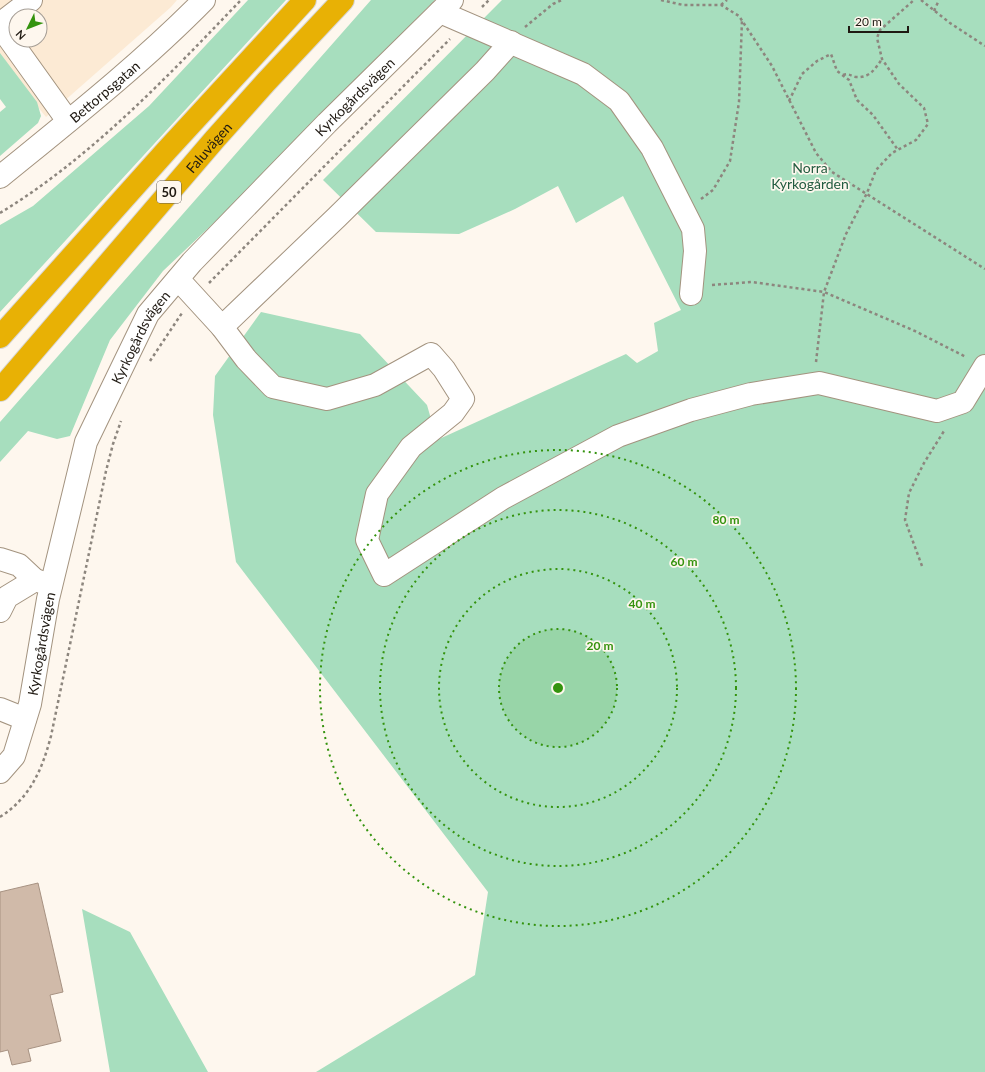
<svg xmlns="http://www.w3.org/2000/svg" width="985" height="1072" font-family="Lato,sans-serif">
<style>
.built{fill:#fcead4;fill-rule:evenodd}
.green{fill:#a7debe}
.building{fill:#d0baa9;stroke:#a79282}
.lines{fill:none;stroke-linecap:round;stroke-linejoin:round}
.minor-casing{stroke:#a3937f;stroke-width:24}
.highway-casing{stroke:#d7d6d4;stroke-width:24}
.path{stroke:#8d867e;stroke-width:2.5;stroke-dasharray:3 3;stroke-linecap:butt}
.minor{stroke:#fff;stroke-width:22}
.highway{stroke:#e8b105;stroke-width:22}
.ring{fill:none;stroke:#34930e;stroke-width:2;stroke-dasharray:2 4}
.labels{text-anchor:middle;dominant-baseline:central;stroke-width:3.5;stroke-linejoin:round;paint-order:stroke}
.shield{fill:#fef7ee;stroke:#625c54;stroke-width:1}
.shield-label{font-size:13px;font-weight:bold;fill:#1f1912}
.street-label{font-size:14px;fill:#1f1912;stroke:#fef7ee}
.park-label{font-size:14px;fill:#225b3f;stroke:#fef7ee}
.centre{fill:#34930e;stroke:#fef7ee;stroke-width:2}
.ring-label{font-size:12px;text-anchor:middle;font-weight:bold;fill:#34930e;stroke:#fef7ee;stroke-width:3.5;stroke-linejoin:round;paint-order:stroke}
</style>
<rect width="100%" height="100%" fill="#fef7ee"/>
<path class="built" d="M 0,0 L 177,0 L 171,7 L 46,117 L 0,60 ZM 16,16 L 40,16 L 40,40 L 16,40 Z"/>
<path class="green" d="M 248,0 L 286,0 L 0,312 L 0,225 L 33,206 L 149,106 Z
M 371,0 L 435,0 L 239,199 L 163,271 L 110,340 L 70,436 L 57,439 L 28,431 L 0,462 L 0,422 Z
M 502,0 L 985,0 L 985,1072 L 316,1072 L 475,975 L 488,892 L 236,562 L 213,415 L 215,376 L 261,312 L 360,334 L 427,405 L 437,440 L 626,354 L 637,363 L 658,351 L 654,323 L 681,310 L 623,196 L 576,223 L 558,186 L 515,209 L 459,234 L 376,232 L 323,180 Z
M 0,53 L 37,102 L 41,116 L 38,123 L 0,156 L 0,112 L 6,107 L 0,99 Z
M 82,909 L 130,932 L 208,1072 L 110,1072 Z"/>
<path class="building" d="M 38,883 L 63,992 L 50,995 L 61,1041 L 28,1049 L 31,1061 L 12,1065 L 8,1050 L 0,1052 L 0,892 Z"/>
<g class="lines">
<g class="minor-casing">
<g id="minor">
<path d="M 440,12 L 583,74 L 619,101 L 652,148 L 693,229 L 695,251 L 691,294"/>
<path d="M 0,24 L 31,0"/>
<path d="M 0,26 L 68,121"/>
<path id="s1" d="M 0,177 C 70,120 141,64 204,0"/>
<path d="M 178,279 L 222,327 L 246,359 L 273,387 L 327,399 L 375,385 L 431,354 L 444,369 L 463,399 L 453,413 L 411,447 L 377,494 L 367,540 L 384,575 L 503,498 L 618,436 L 691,410 L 751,394 L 819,383 L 937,411 L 963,402 L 985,366"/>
<path d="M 222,327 L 337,217 L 485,71 L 511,42"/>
<path d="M 0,559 L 19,565 L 35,580 L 51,585"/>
<path d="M 0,611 L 7,597 L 35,580"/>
<path d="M 0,709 L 25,719"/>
<path id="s2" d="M 0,772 L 14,756 L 30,704 L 48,599 L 86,442 L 148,314 L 192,262 L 327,123 L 452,0"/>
</g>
</g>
<g class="highway-casing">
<g id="highway">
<path d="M 0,337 L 167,150 L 305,0"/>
<path id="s3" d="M 0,390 L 215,139 L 266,82 L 343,0"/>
</g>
</g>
<path class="path" d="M 661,0 L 683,5 L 721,5 L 739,16 L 772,66 L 816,153 L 832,172 L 985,269
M 921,0 L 950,23 L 985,46
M 721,5 L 727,0
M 482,7 L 489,0
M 934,11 L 939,0
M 525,27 L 553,4 L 562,0
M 843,75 C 849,73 851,76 856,77 C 870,78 875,69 882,59
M 789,101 L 802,74 L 817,61 L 831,54 L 837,71 L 849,80 L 857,100 L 873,115 L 898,150
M 701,199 L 713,190 L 730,161 L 739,102 L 742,20
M 0,213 C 92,157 167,77 241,0
M 209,283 L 450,39
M 712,285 L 752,282 L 824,292 L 915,331 L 966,357
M 150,361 L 182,313
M 816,362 L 824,292 L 846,234 L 867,193 L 876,170 L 892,153 L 916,140 L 928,124 L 924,108 L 899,84 L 882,59 L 877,38 L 880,30 L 914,0
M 922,566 L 905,520 L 909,493 L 924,463 L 944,431
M 0,817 C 30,798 42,770 51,736 L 106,471 L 113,444 L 121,421"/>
<use href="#minor" class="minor"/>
<use href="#highway" class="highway"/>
</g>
<circle cx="558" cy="688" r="59" fill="#34930e" fill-opacity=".12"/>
<g class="ring">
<circle cx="558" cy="688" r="59"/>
<circle cx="558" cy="688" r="119"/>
<circle cx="558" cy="688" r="178"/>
<circle cx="558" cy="688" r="238"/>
</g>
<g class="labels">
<rect class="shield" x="157" y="181" width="24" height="22" rx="3"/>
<g class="shield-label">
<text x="169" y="192">50</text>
</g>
<g class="street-label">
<text stroke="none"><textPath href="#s1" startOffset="135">Bettorpsgatan</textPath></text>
<text stroke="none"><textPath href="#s2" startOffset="786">Kyrkogårdsvägen</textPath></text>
<text stroke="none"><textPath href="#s3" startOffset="320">Faluvägen</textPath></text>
<text stroke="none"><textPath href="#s2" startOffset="462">Kyrkogårdsvägen</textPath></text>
<text stroke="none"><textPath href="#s2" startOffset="137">Kyrkogårdsvägen</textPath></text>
</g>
<g class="park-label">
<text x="810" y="167">Norra<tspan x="810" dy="16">Kyrkogården</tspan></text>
</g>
</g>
<circle cx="558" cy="688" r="6" class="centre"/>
<g class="ring-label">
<text x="726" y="524">80 m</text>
<text x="684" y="566">60 m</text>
<text x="642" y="608">40 m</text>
<text x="600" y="650">20 m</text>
</g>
<g transform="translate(28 28) rotate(227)"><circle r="19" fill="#fef7ee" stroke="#a59e96"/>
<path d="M0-3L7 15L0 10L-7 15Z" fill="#34930e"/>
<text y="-6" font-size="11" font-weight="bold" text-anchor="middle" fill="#1f1912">N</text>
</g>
<path d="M849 26v6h59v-6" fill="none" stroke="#1f1912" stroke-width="2"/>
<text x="855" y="26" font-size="12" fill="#1f1912" stroke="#fef7ee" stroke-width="3" paint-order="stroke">20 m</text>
</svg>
